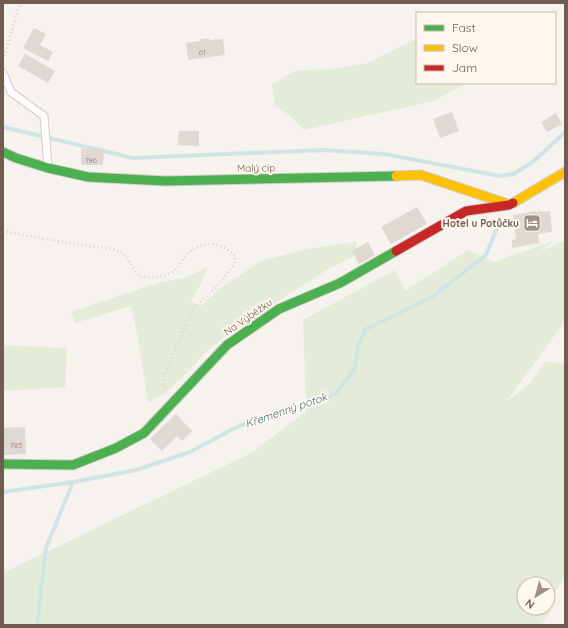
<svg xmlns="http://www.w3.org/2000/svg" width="568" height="628" font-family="Quicksand,sans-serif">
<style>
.green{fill:#e4ecd9;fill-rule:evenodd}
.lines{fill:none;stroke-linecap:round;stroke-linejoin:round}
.stream{stroke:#d0e4e5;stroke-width:4}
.building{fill:#e0d8d3}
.lane-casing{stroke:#d3cec8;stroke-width:9}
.fast-casing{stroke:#d5cfca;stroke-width:11}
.slow-casing{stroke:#d5cfca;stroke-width:11}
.jam-casing{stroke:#d5cfca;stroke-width:11}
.path{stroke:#d7d1cd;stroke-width:2.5;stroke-dasharray:1 3;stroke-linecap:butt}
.lane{stroke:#fefdfc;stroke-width:7}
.fast{stroke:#4caf50;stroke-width:9}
.slow{stroke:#ffc107;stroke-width:9}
.jam{stroke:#c62828;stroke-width:9}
.labels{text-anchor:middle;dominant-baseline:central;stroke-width:4;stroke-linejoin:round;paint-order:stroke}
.number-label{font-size:8px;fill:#907d74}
.street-label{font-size:10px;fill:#725b50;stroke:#fdf7ef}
.poi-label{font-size:10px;font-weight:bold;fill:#725b50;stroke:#fdf7ef;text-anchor:end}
.water-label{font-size:11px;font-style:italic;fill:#48757c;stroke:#fdf7ef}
</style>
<rect width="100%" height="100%" fill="#f6f2ed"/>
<path class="green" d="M 417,39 L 417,83 L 467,83 L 433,101 L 304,130 L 294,119 L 275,105 L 272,85 L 294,71 L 331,69 L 368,63 L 408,43 Z
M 556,240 L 537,253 L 565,240 L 565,321 L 507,401 L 527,386 L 546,361 L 565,364 L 565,577 L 553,595 L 551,611 L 541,625 L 3,625 L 3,573 L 251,453 L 306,412 L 303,320 L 395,270 L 405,291 L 468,250 L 494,262 ZM 524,584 L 548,584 L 548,608 L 524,608 Z
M 357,242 L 354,256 L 328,269 L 228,334 L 207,351 L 186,374 L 165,393 L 148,403 L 137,333 L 131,306 L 75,323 L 71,312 L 160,282 L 185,278 L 208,267 L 199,288 L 191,301 L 199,307 L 225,285 L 263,260 L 307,249 Z
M 3,345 L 67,348 L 65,387 L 3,391 Z"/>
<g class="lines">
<path class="stream" d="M 3,127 L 133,158 L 324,150 L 384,154 L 500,176 L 514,174 L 534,161 L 565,132
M 3,492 L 73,482 L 136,470 L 190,452 L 239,426 L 336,394 L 355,368 L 358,345 L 366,329 L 432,297 L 486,255 L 497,228
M 37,625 L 46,548 L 73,482"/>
</g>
<path class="building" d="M 34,28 L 46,34 L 40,45 L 53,52 L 48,61 L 23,48 Z
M 209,38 L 209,40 L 223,39 L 225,55 L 188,60 L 186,43 L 200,41 L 200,39 Z
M 25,54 L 55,71 L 48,83 L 18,66 Z
M 452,112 L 459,131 L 440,138 L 433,119 Z
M 556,113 L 562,124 L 547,132 L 541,122 Z
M 179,131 L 199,131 L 199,146 L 178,145 Z
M 81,149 L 104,149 L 103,165 L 81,165 Z
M 417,207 L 427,224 L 391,244 L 381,227 Z
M 535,211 L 536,212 L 550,211 L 552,232 L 538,234 L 539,243 L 512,248 L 512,240 L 516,239 L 513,215 Z
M 368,242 L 375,255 L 359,264 L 352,251 Z
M 176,414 L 192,431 L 182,441 L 177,436 L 162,451 L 150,439 Z
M 25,427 L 26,454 L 3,455 L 3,428 Z"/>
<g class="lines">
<g class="lane-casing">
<path id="lane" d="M 3,73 L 11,92 L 44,116 L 48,166"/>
</g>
<g class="fast-casing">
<path id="fast" d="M 3,152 L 16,158 L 48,168 L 88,177 L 165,181 L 396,176
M 3,464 L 73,465 L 116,448 L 144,433 L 227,345 L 279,309 L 340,283 L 396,251"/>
</g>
<g class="slow-casing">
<path id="slow" d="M 396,176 L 421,175 L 505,203
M 513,203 L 565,172"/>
</g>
<g class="jam-casing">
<path id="jam" d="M 396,251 L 466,211 L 509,205 L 513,203"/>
</g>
<path class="path" d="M 3,60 L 20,3
M 3,231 L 67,243 L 113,249 L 123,253 L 139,276 C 151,278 165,278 175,270 C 180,266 182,259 186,255 C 202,240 221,241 235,256 L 234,265 L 215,288 L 192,310 L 163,379 L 166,388"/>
<use href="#lane" class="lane"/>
<use href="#fast" class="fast"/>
<use href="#slow" class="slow"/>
<use href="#jam" class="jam"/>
</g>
<defs>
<g id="hotel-square" transform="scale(0.9)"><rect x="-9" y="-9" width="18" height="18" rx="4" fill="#a09087" stroke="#fdf7ef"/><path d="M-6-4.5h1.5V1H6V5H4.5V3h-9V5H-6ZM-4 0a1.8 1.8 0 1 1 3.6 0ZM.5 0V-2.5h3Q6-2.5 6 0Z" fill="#fff"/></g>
</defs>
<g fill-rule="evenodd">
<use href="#hotel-square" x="532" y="223"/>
</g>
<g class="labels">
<g class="number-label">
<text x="202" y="52">61</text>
<text x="91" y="160">196</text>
<text x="16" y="445">783</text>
</g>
<g class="street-label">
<text transform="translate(256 168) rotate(-1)">Malý cíp</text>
<text transform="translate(248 317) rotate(-35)">Na Výběžku</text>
</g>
<g class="poi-label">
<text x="519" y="223">Hotel u Potůčku</text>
</g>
<g class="water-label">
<text transform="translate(286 410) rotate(-19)">Křemenný potok</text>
</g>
</g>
<rect width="568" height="628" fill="none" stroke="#725b50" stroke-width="8"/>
<rect x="416" y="12" width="140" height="72" fill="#fdf7ef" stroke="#c5b9af"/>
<rect x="424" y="25" width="20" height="6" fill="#4caf50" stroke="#c5b9af"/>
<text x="452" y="32" font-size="12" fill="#725b50">Fast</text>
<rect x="424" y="45" width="20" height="6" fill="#ffc107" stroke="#c5b9af"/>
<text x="452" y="52" font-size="12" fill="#725b50">Slow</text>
<rect x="424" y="65" width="20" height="6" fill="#c62828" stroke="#c5b9af"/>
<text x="452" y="72" font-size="12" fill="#725b50">Jam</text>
<g transform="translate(536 596) rotate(217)"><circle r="19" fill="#fdf7ef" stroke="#c5b9af"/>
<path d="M0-3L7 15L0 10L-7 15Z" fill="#a09087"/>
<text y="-6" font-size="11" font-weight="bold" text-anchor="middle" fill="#725b50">N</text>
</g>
</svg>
